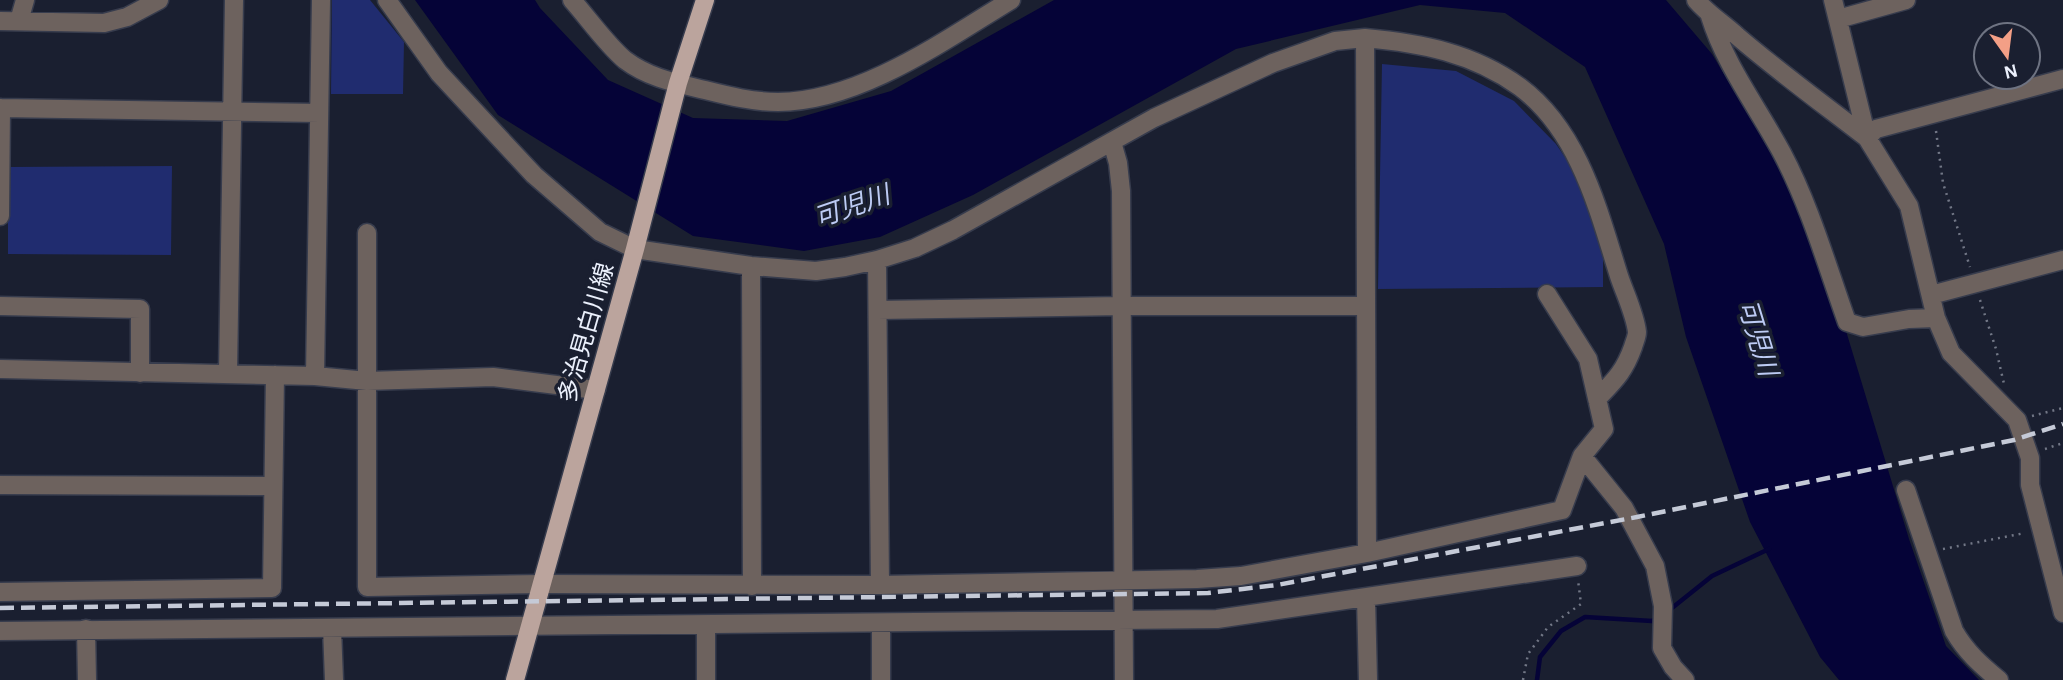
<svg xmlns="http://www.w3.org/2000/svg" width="2063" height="680" font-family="'Alegreya Sans','Noto Sans JP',sans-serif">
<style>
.green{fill:#202c6f}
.water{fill:#050337}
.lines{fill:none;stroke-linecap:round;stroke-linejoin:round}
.stream{stroke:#050337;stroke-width:4.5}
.minor-casing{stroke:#373c4d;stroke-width:21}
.major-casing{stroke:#373c4d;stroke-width:21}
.path{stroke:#727786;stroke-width:2.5;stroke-dasharray:2 5;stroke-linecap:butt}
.minor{stroke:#6d625e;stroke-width:18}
.major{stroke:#bba49d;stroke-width:18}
.rail{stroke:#c5cad7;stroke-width:4.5;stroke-dasharray:14 7;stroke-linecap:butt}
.labels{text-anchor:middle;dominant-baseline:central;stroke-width:7;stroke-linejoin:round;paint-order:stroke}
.street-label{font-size:24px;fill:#ebf0fc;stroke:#1a1f30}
.water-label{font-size:26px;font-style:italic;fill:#bdcbf4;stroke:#1a1f30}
</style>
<rect width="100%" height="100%" fill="#1a1f30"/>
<path class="green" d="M 332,0 L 370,0 L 404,42 L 403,94 L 331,94 Z
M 1382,64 L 1456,71 L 1514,101 L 1556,144 L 1579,178 L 1603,241 L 1603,287 L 1378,289 Z
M 172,166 L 171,255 L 8,254 L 8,167 Z"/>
<path class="water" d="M 415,0 L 535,0 L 540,8 L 608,80 L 693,118 L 787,121 L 891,91 L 1054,0 L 1666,0 L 1712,54 L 1785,177 L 1843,321 L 1909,539 L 1946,646 L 1979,680 L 1839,680 L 1820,657 L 1750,522 L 1686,337 L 1664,244 L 1585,67 L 1505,13 L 1420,5 L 1236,49 L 973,195 L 880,237 L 804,251 L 693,236 L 498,115 Z"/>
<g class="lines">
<path class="stream" d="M 1667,612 L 1712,576 L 1769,549
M 1537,680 L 1540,657 L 1561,631 L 1585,617 L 1652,621 L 1657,618"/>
<g class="minor-casing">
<path id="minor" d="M 387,0 L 439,73 L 534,175 L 600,232 L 635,249 L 751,266 L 816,271 L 845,267 L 877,260 L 915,248 L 953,230 L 1154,118 L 1273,63 L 1335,41 L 1365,38 L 1367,553
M 572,0 C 588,18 607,45 625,60 C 649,78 676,83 705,90 C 729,96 753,102 778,102 C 859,102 945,40 1011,0
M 1696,0 C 1709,15 1723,23 1737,36 C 1779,72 1823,104 1867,138
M 1833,0 L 1867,138 L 1909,206 L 1936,318 L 1951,353 L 2017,420 L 2030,458 L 2030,485 L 2063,613
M 1710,16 C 1725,65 1758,108 1782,153 C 1810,206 1827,266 1847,322 L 1863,327 L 1909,319 L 1936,318
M 1838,19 L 1906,0
M 0,21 L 104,23 L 127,17 L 159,0
M 19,21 L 25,0
M 1365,38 C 1421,43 1473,53 1520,87 C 1579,131 1598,209 1619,276 C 1625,294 1635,314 1637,332 C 1637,337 1634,343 1633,347 C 1624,372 1615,380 1597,399
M 0,108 L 319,113
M 1867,138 L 1876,129 L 2063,79
M 1112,142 L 1118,163 L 1121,191 L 1124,680
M 0,216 L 1,108
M 367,233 L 367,587 L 541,584 L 880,585 L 1197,579 L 1241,576 L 1367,553 L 1562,510 L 1582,456
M 877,260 L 880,585
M 751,266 L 752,586
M 1547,294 L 1588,359 L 1604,429 L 1582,456 L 1624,508 L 1655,566 L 1663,606 L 1662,648 L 1673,667 L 1685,680
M 1931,295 L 2063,260
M 0,306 L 140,309 L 140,373
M 878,310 L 1121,306 L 1366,306
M 0,369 L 315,376 L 367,381 L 493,377 L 596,390
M 228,373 L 234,0
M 315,376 L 321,0
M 0,485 L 273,486
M 1906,490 L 1954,631 C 1966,652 1981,665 1999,680
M 0,592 L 272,588 L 275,375
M 1366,598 L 1368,680
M 881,623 L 881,680
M 706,625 L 706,680
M 332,628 L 334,680
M 86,629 L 87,680
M 0,631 L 1217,619 L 1577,566"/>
</g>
<g class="major-casing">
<path id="major" d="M 515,680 L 635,249 L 678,83 L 705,0"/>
</g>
<path class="path" d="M 1936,131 L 1943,183 L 1970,267
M 1980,300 L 1996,349 L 2004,384
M 2032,416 L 2063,408
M 2045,449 L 2063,443
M 1943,549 L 2025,533
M 1523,680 L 1528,654 L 1548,627 L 1581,604 L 1578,580"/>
<use href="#minor" class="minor"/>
<use href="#major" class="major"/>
<path class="rail" d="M 0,608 L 1208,593 L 1277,585 L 1637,517 L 2014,440 L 2063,424"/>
</g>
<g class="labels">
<g class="street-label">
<text transform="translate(587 333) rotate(-74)">多治見白川線</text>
</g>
<g class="water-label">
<text transform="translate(852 207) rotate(-19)">可児川</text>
<text transform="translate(1757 338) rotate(73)">可児川</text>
</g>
</g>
<g transform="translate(2007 56) rotate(166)"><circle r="33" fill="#1a1f30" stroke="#6e7382" stroke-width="2"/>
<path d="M0-5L12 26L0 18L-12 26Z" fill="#f39f86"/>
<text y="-10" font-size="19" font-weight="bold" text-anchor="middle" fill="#ebf0fc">N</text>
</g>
</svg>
